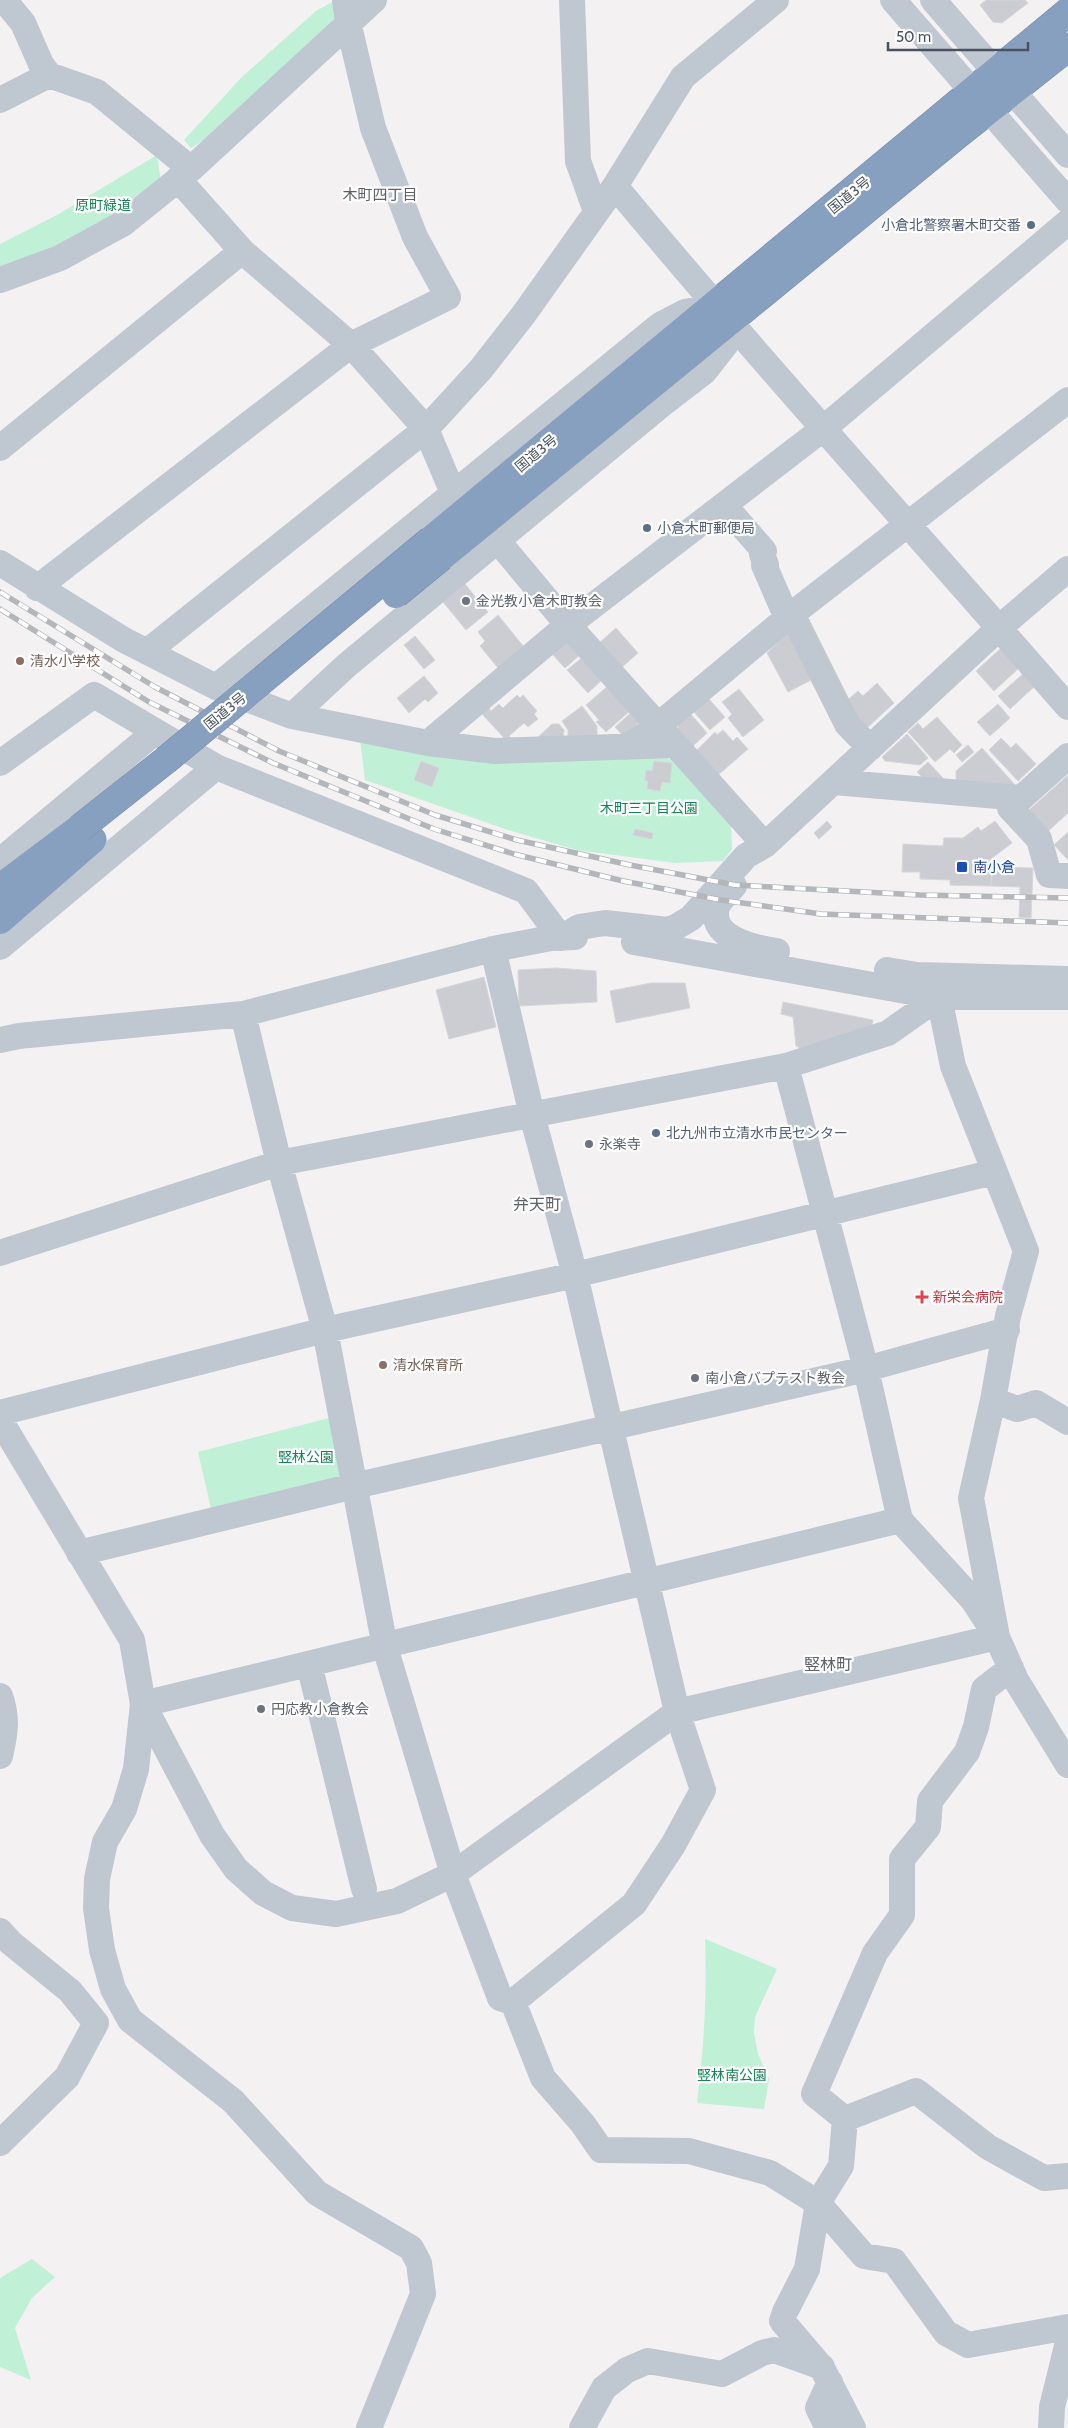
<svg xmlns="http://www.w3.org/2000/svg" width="1068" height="2428" font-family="Cabin,'Noto Sans JP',sans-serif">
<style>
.green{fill:#c0f0d6}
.building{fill:#cbcdd3;stroke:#d5d7dc}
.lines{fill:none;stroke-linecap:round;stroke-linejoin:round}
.highway-casing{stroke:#748bac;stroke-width:29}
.minor{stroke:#bfc7d0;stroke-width:26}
.highway{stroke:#88a0c0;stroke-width:28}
.rail-casing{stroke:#b3b6bb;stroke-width:5.5}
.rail{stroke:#fff;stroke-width:4;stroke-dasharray:11;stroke-linecap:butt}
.highway-bridge-casing{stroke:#748bac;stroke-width:29;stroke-linecap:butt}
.highway-bridge{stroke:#88a0c0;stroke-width:28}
.service-dot{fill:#5c6f8a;stroke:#fff;stroke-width:2}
.worship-dot{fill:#6b7280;stroke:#fff;stroke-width:2}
.education-dot{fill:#8d6e63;stroke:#fff;stroke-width:2}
.transit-dot{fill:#1a4fb4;stroke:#fff;stroke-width:2}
.health-dot{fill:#e0444e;stroke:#fff;stroke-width:2}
.labels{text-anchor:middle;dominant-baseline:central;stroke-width:4.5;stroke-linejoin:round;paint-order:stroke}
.street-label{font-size:14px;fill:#48535f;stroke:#fff}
.park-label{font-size:14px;fill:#168353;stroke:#fff}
.service-label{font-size:14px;fill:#4e5e75;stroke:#fff;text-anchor:start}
.worship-label{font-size:14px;fill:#5b616d;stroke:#fff;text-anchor:start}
.education-label{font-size:14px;fill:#785e54;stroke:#fff;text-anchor:start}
.transit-label{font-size:14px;fill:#164399;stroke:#fff;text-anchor:start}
.health-label{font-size:14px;fill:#be3a42;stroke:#fff;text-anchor:start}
.neighbourhood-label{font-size:15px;fill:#5d6166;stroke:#fff}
.quarter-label{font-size:16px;fill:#5d6166;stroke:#fff}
</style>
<rect width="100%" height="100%" fill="#f3f1f1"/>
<path class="green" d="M 336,0 L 340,19 L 221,129 L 191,148 L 184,140 L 242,77 L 316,11 Z
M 157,155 L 161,182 L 113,216 L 64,242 L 0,269 L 0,244 L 57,215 Z
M 360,739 L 662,757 L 674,760 L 731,823 L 732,849 L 723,861 L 675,863 L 577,850 L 508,830 L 365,780 Z
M 333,1417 L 341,1482 L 212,1513 L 198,1452 Z
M 705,1939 L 777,1969 L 755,2017 L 754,2033 L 758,2054 L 769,2079 L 764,2109 L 697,2103 C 704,2048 707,1994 705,1939 Z
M 32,2259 L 55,2277 L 32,2298 L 15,2328 L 31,2380 L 0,2367 L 0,2278 Z"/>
<path class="building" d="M 986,0 L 1025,0 L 1028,3 L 1002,23 L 993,22 L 980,5 Z
M 465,584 L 488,612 L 466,630 L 443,602 Z
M 498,615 L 524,647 L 498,668 L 480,646 L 485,641 L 478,632 Z
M 616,628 L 638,653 L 621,668 L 599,643 Z
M 790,631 L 815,678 L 788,692 L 767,653 Z
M 415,636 L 435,660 L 424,669 L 404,645 Z
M 565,642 L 573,643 L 582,653 L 565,668 L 552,654 Z
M 1001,648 L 1019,668 L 994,691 L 976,671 Z
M 584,656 L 604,678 L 588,693 L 567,670 Z
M 1024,673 L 1035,686 L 1010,709 L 998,696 Z
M 424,676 L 438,693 L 428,702 L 425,699 L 409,713 L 397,698 Z
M 877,683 L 894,703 L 867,728 L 844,703 L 858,691 L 863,696 Z
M 609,685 L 631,710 L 606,732 L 596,722 L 599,720 L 586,705 Z
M 739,689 L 764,720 L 743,737 L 728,718 L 732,714 L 722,702 Z
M 517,695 L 520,698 L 523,695 L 537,711 L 534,714 L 538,719 L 528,727 L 524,723 L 509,736 L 511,738 L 507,741 L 481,713 L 488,707 L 491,711 L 499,704 L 503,708 Z
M 708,698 L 725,717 L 710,730 L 693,711 Z
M 998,704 L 1010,718 L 990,736 L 977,722 Z
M 582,706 L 597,726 L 597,735 L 568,736 L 568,730 L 562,721 Z
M 633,711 L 639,718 L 638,724 L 624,737 L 615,727 Z
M 690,713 L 707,733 L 693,746 L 678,729 L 678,723 Z
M 937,717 L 962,745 L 954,753 L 950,749 L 935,762 L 908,732 L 918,723 L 923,729 Z
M 552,724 L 559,724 L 564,730 L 563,740 L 536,739 Z
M 723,730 L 733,741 L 737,737 L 748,749 L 717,776 L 695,752 L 715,732 L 717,735 Z
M 907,734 L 928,758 L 920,765 L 885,761 L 882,757 Z
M 1001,738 L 1011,748 L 1016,743 L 1036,764 L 1018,781 L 989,750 Z
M 968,745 L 974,752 L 962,762 L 956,755 Z
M 982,748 L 1016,786 L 956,782 L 956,771 Z
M 421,761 L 439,768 L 432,787 L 414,780 Z
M 654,761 L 672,763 L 670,783 L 662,782 L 660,791 L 647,789 L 648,781 L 645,781 L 646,770 L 652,771 Z
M 928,762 L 945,780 L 923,778 L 917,772 Z
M 1068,775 L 1068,813 L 1045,834 L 1029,810 Z
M 827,821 L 832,827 L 819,839 L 814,833 Z
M 995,821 L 1012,843 L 983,865 L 992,867 L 991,886 L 950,885 L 950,880 L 920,879 L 920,872 L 902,872 L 903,844 L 943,846 L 944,838 L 963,838 L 978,827 L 981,831 Z
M 635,829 L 653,833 L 652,839 L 633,835 Z
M 1068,832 L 1068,860 L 1054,845 Z
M 992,867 L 1033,868 L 1031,918 L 1019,917 L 1020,887 L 991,886 Z
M 556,968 L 596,971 L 597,1002 L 519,1006 L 518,970 Z
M 484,977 L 496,1027 L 449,1039 L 436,990 Z
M 651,983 L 685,983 L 690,1008 L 616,1023 L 610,991 Z
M 783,1002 L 873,1020 L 870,1032 L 808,1053 L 796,1046 L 793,1017 L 781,1014 Z"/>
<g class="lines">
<g class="highway-casing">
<path id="highway" d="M 431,540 L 1068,12
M 441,557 L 957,135 L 1068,47
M 0,888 L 80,828
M 0,920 L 92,840"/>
</g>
<path class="minor" d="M 4,0 L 23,23 L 41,64 L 49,75 L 97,92 L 191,169
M 572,0 L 578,161 L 596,211
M 893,0 L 1068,201
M 933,0 L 1068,155
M 0,100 L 49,75
M 178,179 L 242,251 L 351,345 L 426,429 L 453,493 L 461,502
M 615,186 C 762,363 917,533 1068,707
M 0,280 L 60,258 L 124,223 L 191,169 L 374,0
M 0,448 L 242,251
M 724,505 L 764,551 L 762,554 L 766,565 L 764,565 L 787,618
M 492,534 L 568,625 L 765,845
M 0,563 L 124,640 L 216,687 L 292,716 L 428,743 L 495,751 L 675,745
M 37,588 L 351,345 L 448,297 L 415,237 L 373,128 L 348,22 L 345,0
M 792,614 L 847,724 L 870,748
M 148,651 L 426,429 L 481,369 L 524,314 L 615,186 L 683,77 L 776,0
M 216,687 L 660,325 L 685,312 L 714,306
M 292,716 L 347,665 L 661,405 L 704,372 L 726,344 L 729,323
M 428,743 L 568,625 L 824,428 L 1068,222
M 626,747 L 649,733 L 787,618 L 1068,400
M 1068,756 L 1010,808 L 1039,839 L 1049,875 L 1068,876
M 0,763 L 94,695 L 216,767 L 526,891 L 561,938 L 579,927 L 605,923 L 668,930 L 676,927 L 691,918 L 746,856 L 765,845 L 999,628 L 1068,569
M 834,782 L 1021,798
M 0,861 L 155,732
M 734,886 C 729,892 720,899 717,907 C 708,939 757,948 777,951
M 634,942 L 939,997 L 1068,997
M 0,947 L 216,767
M 493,949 L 532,1115 L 575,1275 L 677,1712 L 703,1790 L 673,1845 L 634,1904 L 513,2002
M 887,970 L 917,975 L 1068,979
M 243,1014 L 279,1163 L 325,1330 L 385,1647 L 453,1874 L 500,1998 L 513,2002 L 543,2078 L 583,2124 L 601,2150 L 689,2151 L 770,2173 L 818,2203 L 864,2256 L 894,2261 L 946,2333 L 968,2345 L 1068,2327
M 0,1040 L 19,1036 L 243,1014 L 493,949 L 551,938 L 575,937
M 786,1066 L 866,1369 L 900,1520 L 973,1600 L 997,1637 L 1016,1680 L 1068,1765
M 0,1253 L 279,1163 L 786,1066 L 888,1033 L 939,997 L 953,1066 L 1026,1251 L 1008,1316 L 993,1400 L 971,1498 L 997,1637
M 993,1400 L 1017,1409 L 1036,1403 L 1068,1422
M 0,1413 L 325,1330 L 575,1275 L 994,1172
M 0,1420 L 132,1640 L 143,1704 L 136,1769 L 124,1809 L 105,1842 L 97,1879 L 96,1908 L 102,1950 L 113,1989 L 130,2020 L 233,2101 L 317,2193 L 411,2248 L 419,2263 L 423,2294 L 369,2428
M 79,1553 L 354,1486 L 866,1369 L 1007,1330
M 309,1664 L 364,1889
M 0,1696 C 8,1718 5,1734 0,1756
M 143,1704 L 212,1835 L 236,1869 L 263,1893 L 292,1908 L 336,1914 L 397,1901 L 453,1874 L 677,1712 L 997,1637
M 143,1704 L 900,1520
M 0,1931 L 11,1943 L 70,1991 L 96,2023
M 845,2119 L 814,2094 L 875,1953 L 902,1915 L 902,1859 L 928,1827 L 930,1801 L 967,1752 L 976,1727 L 984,1689 L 1011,1668
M 845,2119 L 841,2166 L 818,2203 L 807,2269 L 785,2312 L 782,2321 L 822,2368 L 853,2428
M 845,2119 L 916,2091 L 988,2147 L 1044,2178 L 1068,2176
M 0,2143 L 67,2077 L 96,2023
M 582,2428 L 604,2388 L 627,2370 L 648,2361 L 722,2374 L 762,2353 L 774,2350 L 822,2367
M 828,2428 L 818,2408 L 830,2382
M 1051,2428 L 1052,2407 L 1068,2342"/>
<use href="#highway" class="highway"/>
<g class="rail-casing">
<path id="rail" d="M 0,592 L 155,687 L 279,751 L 435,815 L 517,840 L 630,865 L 735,885 L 920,895 L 1068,898
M 0,609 L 149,702 L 273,763 L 434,829 L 514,854 L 623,881 L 721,900 L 821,914 L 1068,923"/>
</g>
<use href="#rail" class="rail"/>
<g class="highway-bridge-casing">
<path id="highway-bridge" d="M 396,594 L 441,557
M 80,828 L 166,760 L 431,540"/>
</g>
<use href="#highway-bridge" class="highway-bridge"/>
</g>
<g class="service-dot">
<circle cx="1031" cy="225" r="5"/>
<circle cx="647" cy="528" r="5"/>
<circle cx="656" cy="1133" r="5"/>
</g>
<g class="worship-dot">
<circle cx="466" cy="601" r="5"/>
<circle cx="589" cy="1144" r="5"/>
<circle cx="695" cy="1378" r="5"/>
<circle cx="261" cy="1709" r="5"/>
</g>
<g class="education-dot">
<circle cx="20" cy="661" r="5"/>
<circle cx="383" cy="1365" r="5"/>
</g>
<rect class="transit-dot" x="956" y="861" width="12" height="12" rx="2.5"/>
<path class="health-dot" d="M919.5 1289.5h5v5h5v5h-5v5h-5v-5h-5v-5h5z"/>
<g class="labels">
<g class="street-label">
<text transform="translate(849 195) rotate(-39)">国道3号</text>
<text transform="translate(536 453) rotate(-40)">国道3号</text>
<text transform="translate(225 711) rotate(-39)">国道3号</text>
</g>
<g class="park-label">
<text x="103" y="205">原町緑道</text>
<text x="649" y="808">木町三丁目公園</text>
<text x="306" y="1457">竪林公園</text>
<text x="732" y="2075">竪林南公園</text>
</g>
<g class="service-label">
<text x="1021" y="225" text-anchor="end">小倉北警察署木町交番</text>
<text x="657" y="528">小倉木町郵便局</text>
<text x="666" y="1133">北九州市立清水市民センター</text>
</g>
<g class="worship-label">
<text x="476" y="601">金光教小倉木町教会</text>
<text x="599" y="1144">永楽寺</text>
<text x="705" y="1378">南小倉バプテスト教会</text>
<text x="271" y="1709">円応教小倉教会</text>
</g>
<g class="education-label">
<text x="30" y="661">清水小学校</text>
<text x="393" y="1365">清水保育所</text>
</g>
<g class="transit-label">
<text x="973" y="867">南小倉</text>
</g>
<g class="health-label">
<text x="933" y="1297">新栄会病院</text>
</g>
<g class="neighbourhood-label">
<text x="380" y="195">木町四丁目</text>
</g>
<g class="quarter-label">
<text x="537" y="1204">弁天町</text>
<text x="828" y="1664">竪林町</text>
</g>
</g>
<path d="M888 42v8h140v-8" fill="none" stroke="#48535f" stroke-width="2.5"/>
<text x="896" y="42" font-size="15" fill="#48535f" stroke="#ffffff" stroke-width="4" paint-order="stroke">50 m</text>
</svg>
